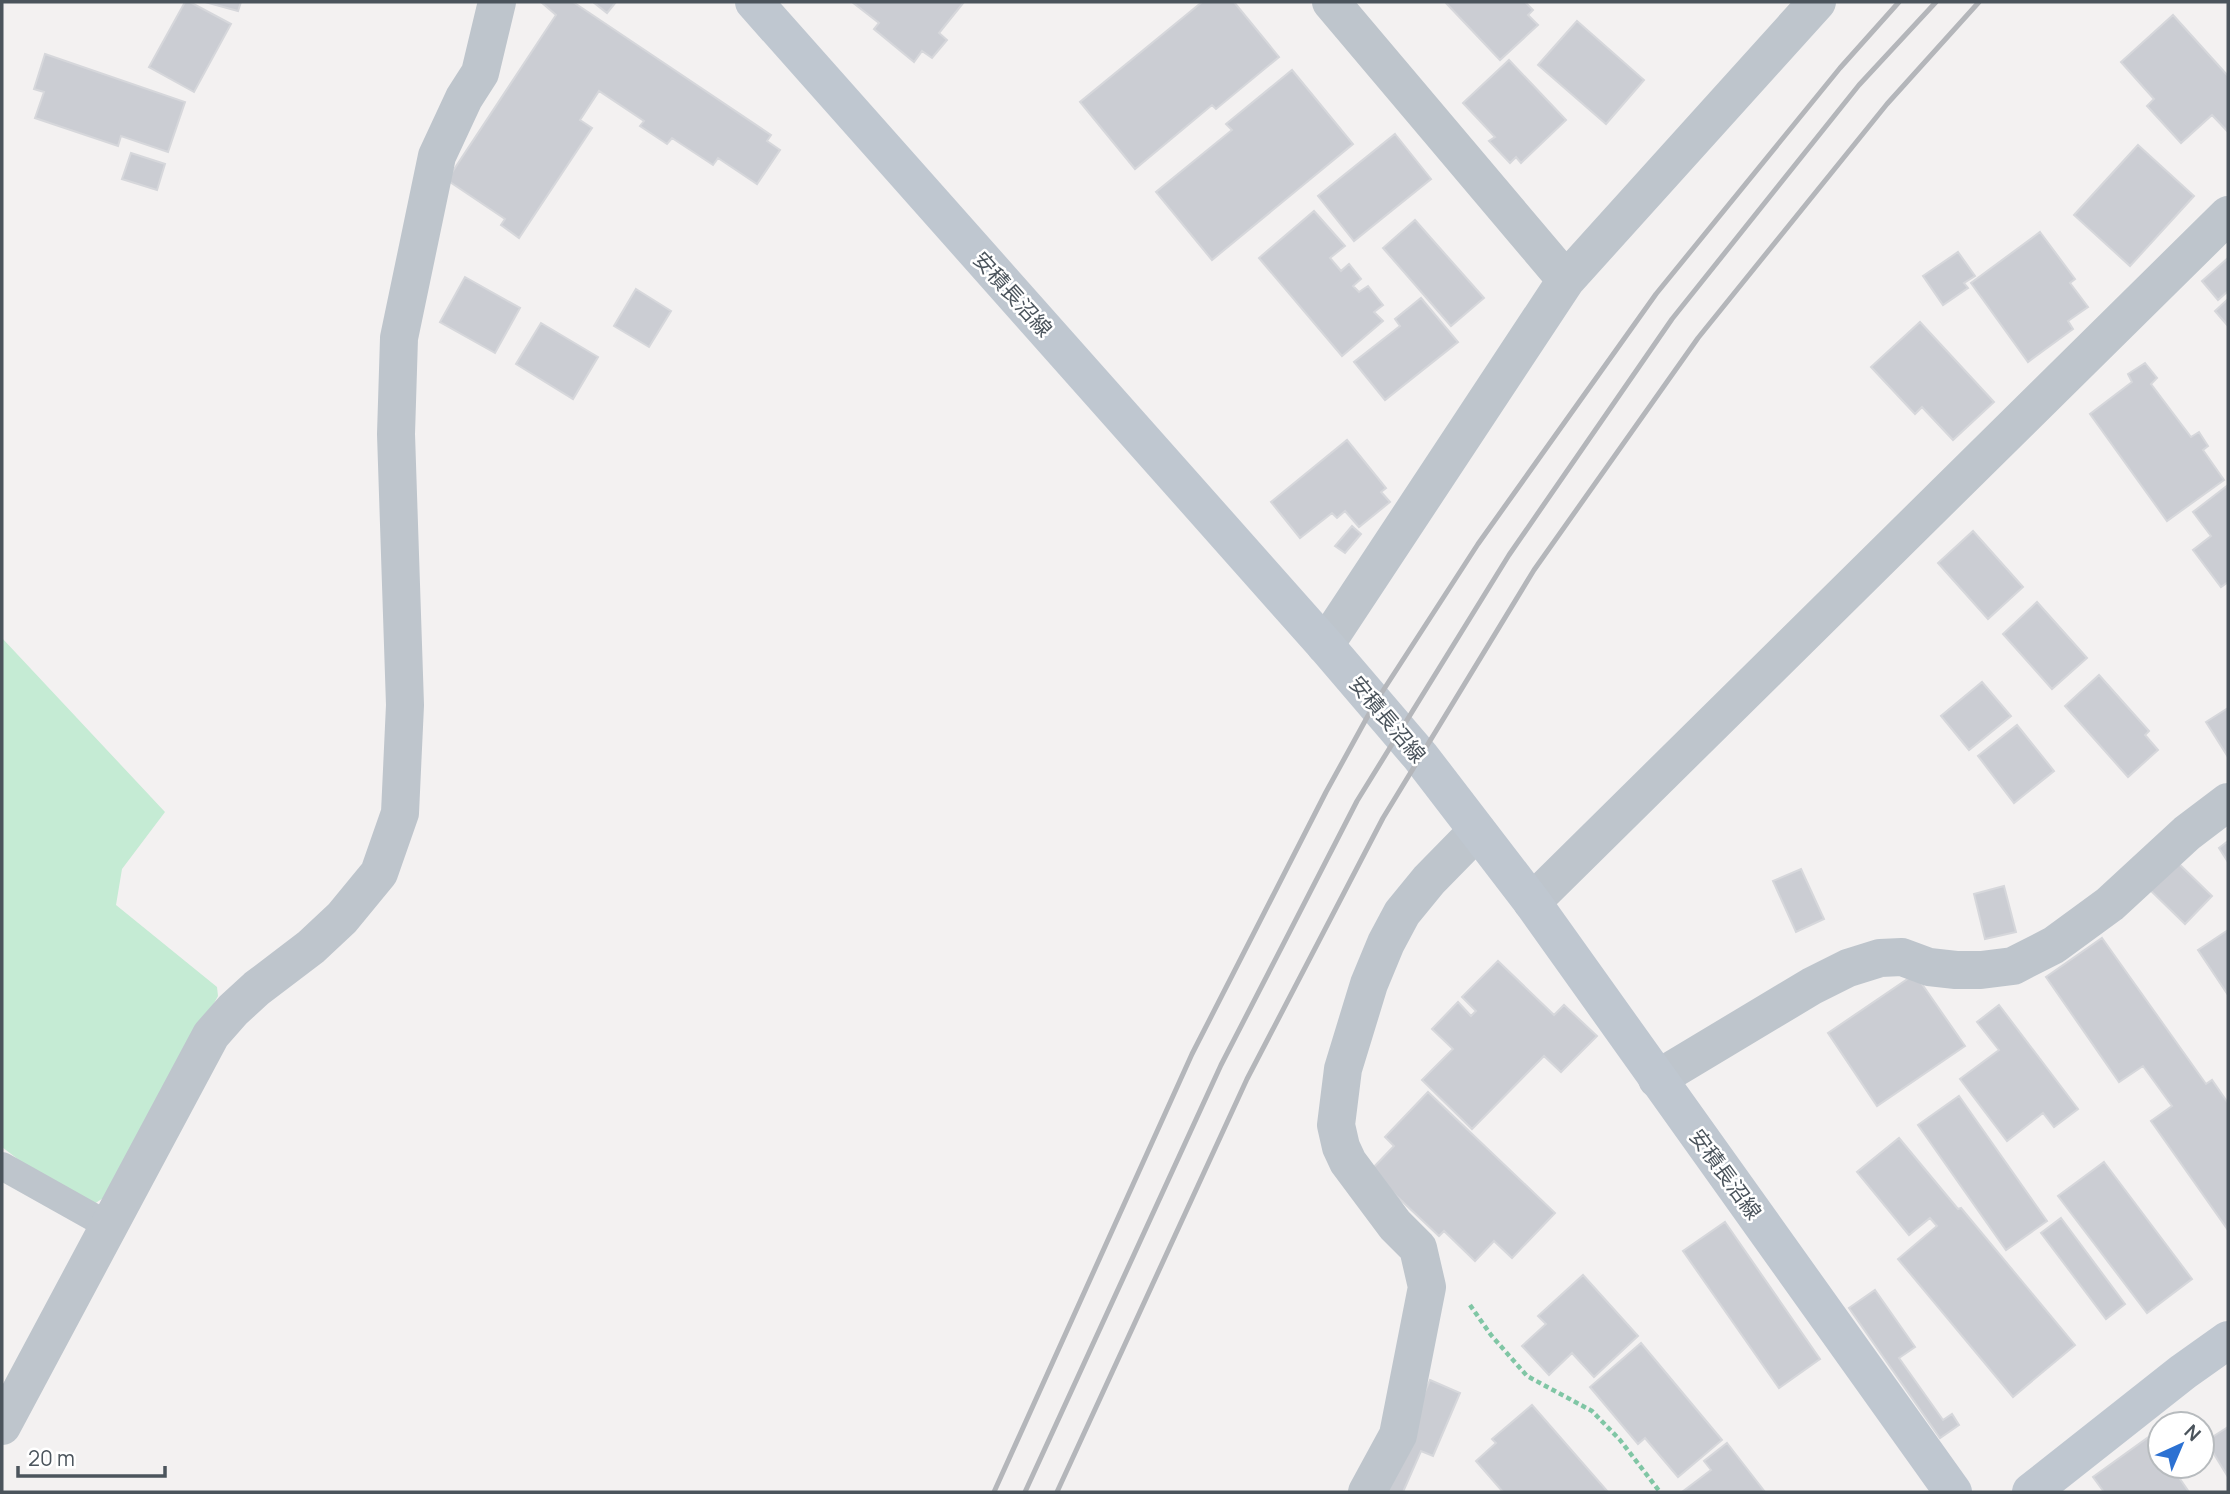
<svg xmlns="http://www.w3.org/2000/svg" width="2230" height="1494" font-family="Manrope,'Noto Sans JP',sans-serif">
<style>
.green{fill:#c5ebd4}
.building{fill:#cbcdd3;stroke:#d6d7db;stroke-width:2}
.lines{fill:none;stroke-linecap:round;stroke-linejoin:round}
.path{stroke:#80c6a5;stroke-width:4.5;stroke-dasharray:5 3.5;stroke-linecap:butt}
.lane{stroke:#bec5cc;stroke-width:28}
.street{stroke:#bec5cc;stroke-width:38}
.secondary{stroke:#bfc7d0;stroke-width:38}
.rail{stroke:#b4b6ba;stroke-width:5}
.labels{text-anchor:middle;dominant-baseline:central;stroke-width:5;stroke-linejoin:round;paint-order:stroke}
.street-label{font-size:21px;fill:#4b545c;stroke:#fff}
</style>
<rect width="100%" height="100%" fill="#f3f1f1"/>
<path class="green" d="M 2,638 L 165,812 L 122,869 L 116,905 L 217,987 L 218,996 L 111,1193 L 94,1204 L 36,1173 L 2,1147 Z"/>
<path class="building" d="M 185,2 L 190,2 L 231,24 L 194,92 L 149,67 Z
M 205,2 L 241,2 L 238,11 Z
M 541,2 L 573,2 L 771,135 L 767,141 L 780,150 L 757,184 L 718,158 L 713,165 L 672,138 L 667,144 L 640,126 L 644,121 L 599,91 L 580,120 L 592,128 L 519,238 L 501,225 L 505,219 L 447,180 L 556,15 Z
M 593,2 L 616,2 L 607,13 Z
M 852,2 L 964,2 L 939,33 L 947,40 L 932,58 L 922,51 L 914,62 L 874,29 L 879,23 Z
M 1202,2 L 1234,2 L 1279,57 L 1216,109 L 1212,105 L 1135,169 L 1080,102 Z
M 1445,2 L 1525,2 L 1533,10 L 1528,15 L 1538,25 L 1500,60 Z
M 2173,15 L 2228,76 L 2228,132 L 2212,115 L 2181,143 L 2147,106 L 2154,99 L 2121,62 Z
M 1577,21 L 1644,80 L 1606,124 L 1538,65 Z
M 45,54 L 185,102 L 168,152 L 121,136 L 118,146 L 35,118 L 44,92 L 34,89 Z
M 1509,60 L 1566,120 L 1521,163 L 1516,157 L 1510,163 L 1489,141 L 1495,137 L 1463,103 Z
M 1292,70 L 1353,144 L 1212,260 L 1156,192 L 1232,130 L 1226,124 Z
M 1395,134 L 1431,179 L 1354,241 L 1318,196 Z
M 2138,145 L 2194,196 L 2130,266 L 2074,215 Z
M 131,153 L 165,164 L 157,190 L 122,179 Z
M 1314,211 L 1345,246 L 1330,258 L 1341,271 L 1349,264 L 1361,279 L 1353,286 L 1359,292 L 1368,286 L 1383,305 L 1374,312 L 1383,321 L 1342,356 L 1259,258 Z
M 1415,220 L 1484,298 L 1451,326 L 1383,248 Z
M 2040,232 L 2075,279 L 2070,283 L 2088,307 L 2068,321 L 2073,329 L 2028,362 L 1971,283 Z
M 1958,252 L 1975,276 L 1964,283 L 1968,288 L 1943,305 L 1923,276 Z
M 2228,258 L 2228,291 L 2218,300 L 2202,281 Z
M 465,277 L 520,308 L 495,353 L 440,322 Z
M 636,289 L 671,311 L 649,347 L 614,326 Z
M 1421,298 L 1458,342 L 1385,400 L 1354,362 L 1400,326 L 1395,319 Z
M 2228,299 L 2228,326 L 2215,311 Z
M 1920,322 L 1994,402 L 1953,440 L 1922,407 L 1915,414 L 1871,367 Z
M 541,323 L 598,357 L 573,399 L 516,364 Z
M 2145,363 L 2157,378 L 2151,384 L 2191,437 L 2199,432 L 2208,446 L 2203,450 L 2224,480 L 2167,521 L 2090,414 L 2132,382 L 2128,374 Z
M 1347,440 L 1386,488 L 1381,492 L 1390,502 L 1359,527 L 1345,511 L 1337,518 L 1332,513 L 1300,538 L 1271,502 Z
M 2228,485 L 2228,582 L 2221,587 L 2193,550 L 2211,536 L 2193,512 Z
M 1352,526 L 1361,534 L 1345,553 L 1335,546 Z
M 1973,531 L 2023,587 L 1988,619 L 1938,563 Z
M 2037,602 L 2087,658 L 2052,689 L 2003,634 Z
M 2099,675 L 2149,731 L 2145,735 L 2158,750 L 2128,777 L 2065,706 Z
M 1982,682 L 2011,716 L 1969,750 L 1941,716 Z
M 2228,708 L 2228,757 L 2206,722 Z
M 2017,725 L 2054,771 L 2014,803 L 1978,756 Z
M 2228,841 L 2228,862 L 2219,848 Z
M 2175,860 L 2212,896 L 2185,924 L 2148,888 Z
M 1801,869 L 1824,919 L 1796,932 L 1773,881 Z
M 2004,886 L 2016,932 L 1985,939 L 1974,894 Z
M 2228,930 L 2228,995 L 2198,950 Z
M 2102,938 L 2206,1084 L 2212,1080 L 2228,1103 L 2228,1230 L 2151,1121 L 2172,1106 L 2143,1066 L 2119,1082 L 2046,977 Z
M 1498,961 L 1554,1015 L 1564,1005 L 1597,1036 L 1561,1072 L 1544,1056 L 1472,1129 L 1422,1080 L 1453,1049 L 1432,1029 L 1458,1002 L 1471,1016 L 1476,1011 L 1462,997 Z
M 1915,974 L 1965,1046 L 1877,1106 L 1828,1033 Z
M 1999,1005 L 2078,1109 L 2054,1127 L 2043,1113 L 2007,1141 L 1960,1079 L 1999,1050 L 1977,1022 Z
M 1428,1092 L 1555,1213 L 1512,1258 L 1494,1241 L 1475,1261 L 1444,1231 L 1439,1236 L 1370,1171 L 1394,1146 L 1385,1137 Z
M 1959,1096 L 2047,1221 L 2006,1250 L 1918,1125 Z
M 1899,1138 L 1958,1209 L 1961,1208 L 2075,1345 L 2013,1397 L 1898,1259 L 1937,1226 L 1930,1218 L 1909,1235 L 1857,1172 Z
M 2104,1162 L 2192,1279 L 2147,1313 L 2058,1196 Z
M 2061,1218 L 2125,1304 L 2106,1319 L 2041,1233 Z
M 1725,1222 L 1820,1359 L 1779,1388 L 1683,1251 Z
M 1583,1275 L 1638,1336 L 1594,1377 L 1572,1353 L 1549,1375 L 1522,1346 L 1546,1324 L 1538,1316 Z
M 1875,1290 L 1915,1347 L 1899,1358 L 1943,1420 L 1952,1414 L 1959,1425 L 1940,1438 L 1849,1308 Z
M 1641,1343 L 1722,1440 L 1678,1477 L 1645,1438 L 1638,1444 L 1590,1387 Z
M 1430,1380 L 1460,1393 L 1433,1456 L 1421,1451 L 1403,1492 L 1381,1492 Z
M 1532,1405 L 1608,1492 L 1503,1492 L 1476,1461 L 1496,1443 L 1492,1439 Z
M 2228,1427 L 2228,1477 L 2206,1441 Z
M 2150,1436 L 2160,1451 L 2160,1466 L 2171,1466 L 2189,1492 L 2104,1492 L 2093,1477 Z
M 1727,1443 L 1765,1492 L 1682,1492 L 1711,1470 L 1704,1461 Z"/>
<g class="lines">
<path class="path" d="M 1470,1305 L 1491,1335 L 1527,1376 L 1592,1411 L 1620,1440 L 1660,1492"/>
<path class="lane" d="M 2,1166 L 109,1226"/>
<path class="street" d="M 1331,2 L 1566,280
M 1325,645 L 1566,280 L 1817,2
M 1532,902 L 2228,215
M 1657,1079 L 1812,986 L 1848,968 L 1880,958 L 1902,957 L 1929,967 L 1956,970 L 1981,970 L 2013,966 L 2054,945 L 2110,904 L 2187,833 L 2228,802
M 2,1426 L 211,1035 L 233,1010 L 257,988 L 311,947 L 342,918 L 379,873 L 400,813 L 405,705 L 396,434 L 399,338 L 437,156 L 464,98 L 480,73 L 497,2
M 1367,1492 L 1398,1435 L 1427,1287 L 1418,1248 L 1395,1225 L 1348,1162 L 1341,1147 L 1336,1125 L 1343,1069 L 1369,984 L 1386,943 L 1402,913 L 1429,880 L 1477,831"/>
<path class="secondary" d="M 754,2 L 1325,645 L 1420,756 L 1532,902 L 1953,1492
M 2031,1492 L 2183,1372 L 2228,1340"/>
<path class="rail" d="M 994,1492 L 1192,1054 L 1326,792 L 1375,703 L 1478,544 L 1656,294 L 1840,68 L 1899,2
M 1025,1492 L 1221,1065 L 1357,801 L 1509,555 L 1672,319 L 1859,85 L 1936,2
M 1057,1492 L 1247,1079 L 1383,818 L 1534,570 L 1698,338 L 1887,104 L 1979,2"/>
</g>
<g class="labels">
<g class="street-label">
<text transform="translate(1013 294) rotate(48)">安積長沼線</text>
<text transform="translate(1388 719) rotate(50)">安積長沼線</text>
<text transform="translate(1726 1174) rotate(54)">安積長沼線</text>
</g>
</g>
<rect width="2230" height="1494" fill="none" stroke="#4b545c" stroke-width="7"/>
<g transform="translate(2181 1445) rotate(44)"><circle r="33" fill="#ffffff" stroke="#b7bbbe" stroke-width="2"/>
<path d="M0-5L12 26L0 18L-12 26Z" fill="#2c71d2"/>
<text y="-10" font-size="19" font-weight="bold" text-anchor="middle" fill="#4b545c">N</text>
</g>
<path d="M18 1466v10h147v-10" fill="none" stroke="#4b545c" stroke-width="3.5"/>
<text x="28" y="1466" font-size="21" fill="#4b545c" stroke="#ffffff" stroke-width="5" paint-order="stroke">20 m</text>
</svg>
